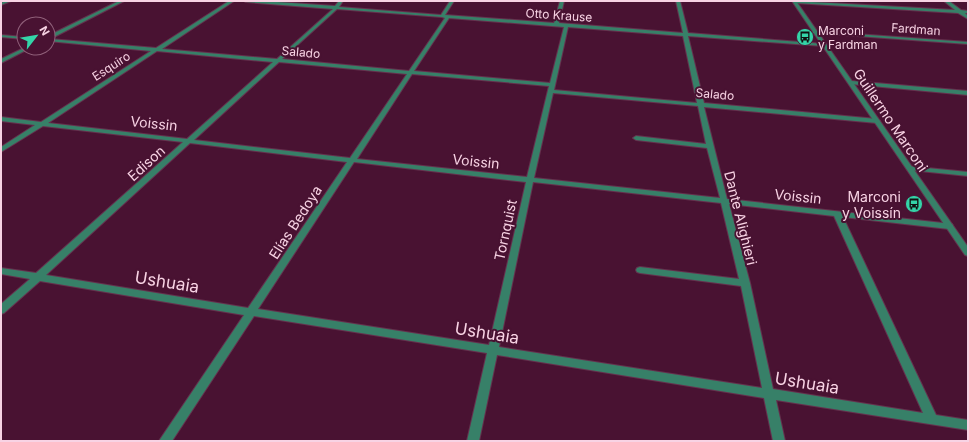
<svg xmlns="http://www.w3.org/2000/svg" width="969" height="442" font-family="Inter,sans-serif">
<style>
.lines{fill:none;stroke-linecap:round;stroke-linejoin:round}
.minor-casing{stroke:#65314e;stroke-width:2}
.tertiary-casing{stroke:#65314e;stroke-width:2}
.minor{fill:#378068;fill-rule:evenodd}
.tertiary{fill:#378068;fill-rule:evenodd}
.labels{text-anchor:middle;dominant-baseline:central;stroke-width:4;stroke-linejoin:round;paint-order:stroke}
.far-street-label{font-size:12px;fill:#f8d3e4;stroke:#491232}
.far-poi-label{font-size:12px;fill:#f8d3e4;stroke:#491232;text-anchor:start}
.street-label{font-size:14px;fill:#f8d3e4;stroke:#491232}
.poi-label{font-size:14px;fill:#f8d3e4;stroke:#491232;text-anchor:end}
.near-street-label{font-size:17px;fill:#f8d3e4;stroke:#491232}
</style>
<rect width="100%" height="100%" fill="#491232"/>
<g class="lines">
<g class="minor-casing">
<path id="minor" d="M 5,1 L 11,1 L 1,5 L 1,3 Z
M 119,1 L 124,1 L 50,39 L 156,48 L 229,1 L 234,1 L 162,49 L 277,59 L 333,9 L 246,2 L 244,1 L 263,1 L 335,6 L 339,1 L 343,1 L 339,7 L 441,15 L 450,1 L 454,1 L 445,15 L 554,23 L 560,1 L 564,1 L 559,23 L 683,33 L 676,1 L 680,1 L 688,33 L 825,44 L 825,45 L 823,46 L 688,36 L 704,103 L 877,119 L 880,121 L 877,123 L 704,107 L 727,199 L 952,224 L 953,226 L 949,229 L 843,217 L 936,415 L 968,420 L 968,430 L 776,400 L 785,441 L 773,441 L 764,398 L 497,355 L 479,441 L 467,441 L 487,353 L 254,316 L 172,441 L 159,441 L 244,315 L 40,281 L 4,313 L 1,314 L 1,304 L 30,279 L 1,274 L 1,268 L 36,273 L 183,142 L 43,126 L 1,152 L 1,147 L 35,125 L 1,121 L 1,117 L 41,122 L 151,51 L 48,41 L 48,36 ZM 337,9 L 442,17 L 445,18 L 409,71 L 282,59 ZM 449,18 L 564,27 L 550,83 L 414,71 ZM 568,27 L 683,36 L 697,103 L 554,90 ZM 157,51 L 273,62 L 187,139 L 48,123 ZM 279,62 L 407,74 L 350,158 L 194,140 ZM 412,74 L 549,86 L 527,177 L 357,159 ZM 553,93 L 698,106 L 706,144 L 636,136 L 633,138 L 636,140 L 707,148 L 720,198 L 534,178 ZM 190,143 L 347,162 L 248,308 L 46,275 ZM 354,162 L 526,182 L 489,345 L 258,309 ZM 533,182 L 721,203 L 739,279 L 640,267 L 637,268 L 636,270 L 637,272 L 640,273 L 741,286 L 762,388 L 499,347 ZM 729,204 L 834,216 L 923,413 L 773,389 L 750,283 Z
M 794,1 L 955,10 L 944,1 L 949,1 L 961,10 L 968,11 L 968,13 L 965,13 L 968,16 L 968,19 L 958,13 L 795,3 L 793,2 Z
M 813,31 L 968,42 L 968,44 L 815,33 L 813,33 Z
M 1,35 L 24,37 L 24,39 L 1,37 Z
M 24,48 L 30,48 L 1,63 L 1,59 Z
M 852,81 L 968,91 L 968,95 L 850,84 L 849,83 Z
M 907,166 L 968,172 L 968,176 L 910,170 L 906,168 Z"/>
</g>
<g class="tertiary-casing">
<path id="tertiary" d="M 792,1 L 796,1 L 968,247 L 968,256 L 965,255 Z"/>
</g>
<use href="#minor" class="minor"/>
<use href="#tertiary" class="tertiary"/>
</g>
<defs>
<g id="bus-disc" transform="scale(0.9)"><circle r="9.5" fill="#34d4a8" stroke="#491232"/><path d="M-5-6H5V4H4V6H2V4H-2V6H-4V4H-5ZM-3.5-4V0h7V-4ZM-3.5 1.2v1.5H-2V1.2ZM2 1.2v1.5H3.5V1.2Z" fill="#111"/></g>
</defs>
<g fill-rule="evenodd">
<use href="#bus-disc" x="805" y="37"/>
<use href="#bus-disc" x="914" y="204"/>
</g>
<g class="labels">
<g class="far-street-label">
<text transform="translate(559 15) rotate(4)">Otto Krause</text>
<text transform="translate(916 29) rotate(4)">Fardman</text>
<text transform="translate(301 52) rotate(5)">Salado</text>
<text transform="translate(111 66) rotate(-33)">Esquiro</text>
<text transform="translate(715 94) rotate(5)">Salado</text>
</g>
<g class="far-poi-label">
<text x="818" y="30">Marconi<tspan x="818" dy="14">y Fardman</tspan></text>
</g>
<g class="street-label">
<text transform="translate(891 120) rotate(56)">Guillermo Marconi</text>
<text transform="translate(154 123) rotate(6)">Voissin</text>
<text transform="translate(476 161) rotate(6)">Voissin</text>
<text transform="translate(146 163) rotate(-42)">Edison</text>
<text transform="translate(798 196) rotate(6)">Voissin</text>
<text transform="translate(741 218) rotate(76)">Dante Alighieri</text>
<text transform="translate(295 222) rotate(-57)">Elías Bedoya</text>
<text transform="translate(505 230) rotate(-78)">Tornquist</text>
</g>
<g class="poi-label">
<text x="901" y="196">Marconi<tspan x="901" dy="16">y Voissín</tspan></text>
</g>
<g class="near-street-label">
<text transform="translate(167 282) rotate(9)">Ushuaia</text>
<text transform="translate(487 333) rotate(9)">Ushuaia</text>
<text transform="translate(807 383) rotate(9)">Ushuaia</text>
</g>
</g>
<rect width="969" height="442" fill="none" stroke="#f8d3e4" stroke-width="4"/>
<g transform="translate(36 36) rotate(59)"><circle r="19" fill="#491232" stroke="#8f5f79"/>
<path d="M0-3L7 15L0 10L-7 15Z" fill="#34d4a8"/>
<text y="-6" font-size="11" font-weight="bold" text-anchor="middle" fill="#f8d3e4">N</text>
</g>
</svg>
